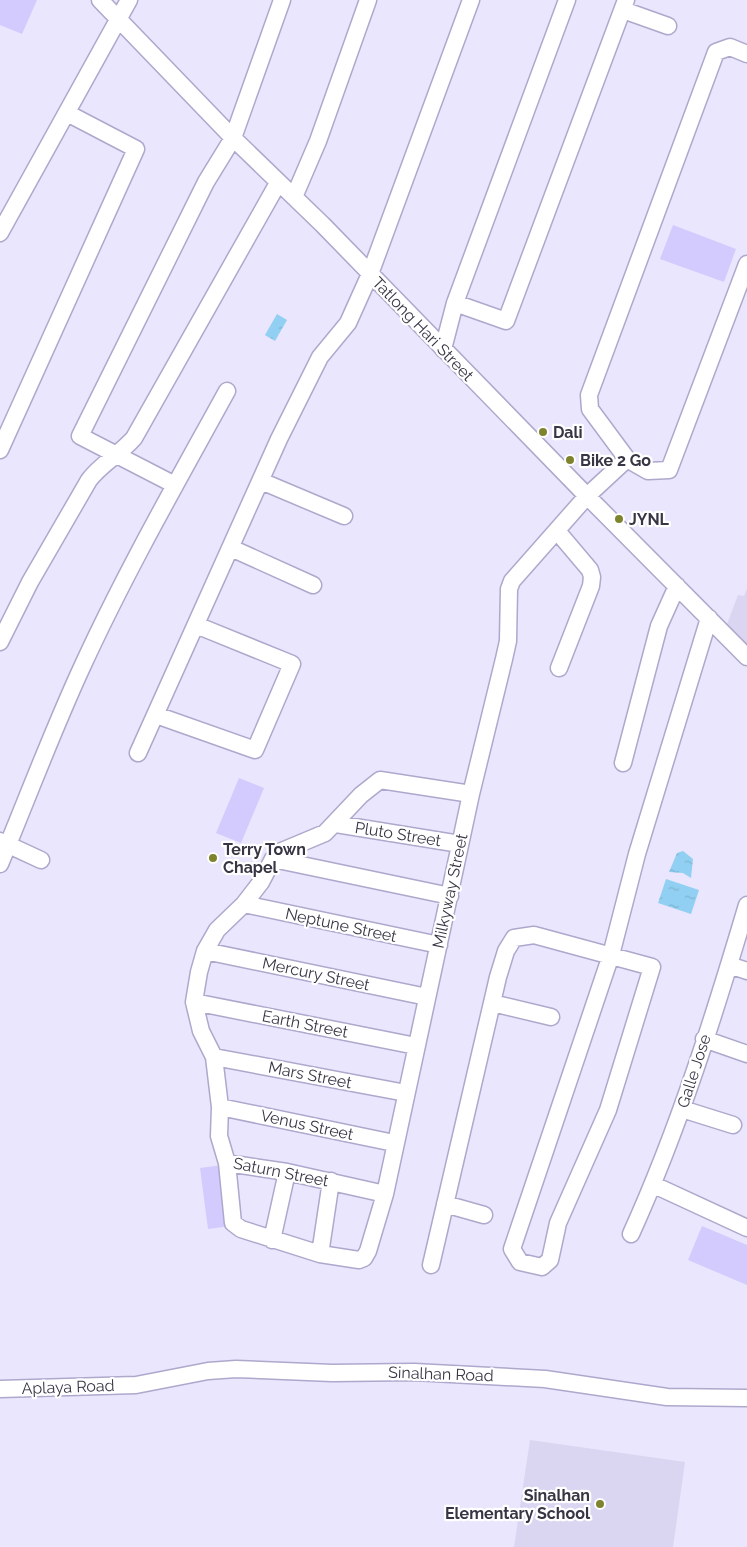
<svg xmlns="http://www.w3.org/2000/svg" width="747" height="1547" font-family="Raleway,sans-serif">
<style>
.built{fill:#dad5f1}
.grass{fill:#d3cbfd}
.water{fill:url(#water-ripples)}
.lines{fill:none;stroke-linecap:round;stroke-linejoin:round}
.minor-casing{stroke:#aea8cc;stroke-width:19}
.minor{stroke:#fff;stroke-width:16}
.poi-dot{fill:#7e842e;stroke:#fff;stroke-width:2}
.labels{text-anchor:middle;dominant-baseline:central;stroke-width:4.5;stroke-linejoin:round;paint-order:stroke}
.street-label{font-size:16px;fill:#383644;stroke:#fff}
.poi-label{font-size:16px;font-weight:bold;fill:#383644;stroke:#fff;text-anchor:start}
</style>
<defs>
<pattern id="water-ripples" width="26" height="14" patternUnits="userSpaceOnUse" patternTransform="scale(1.25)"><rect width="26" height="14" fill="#91d0f2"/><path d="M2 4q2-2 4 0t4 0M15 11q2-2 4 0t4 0" fill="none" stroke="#7eb3d1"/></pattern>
</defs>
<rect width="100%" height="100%" fill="#e9e6fd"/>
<path class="built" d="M 747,589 L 747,649 L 726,627 L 738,595 L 744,596 Z
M 530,1440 L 685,1462 L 673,1547 L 514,1547 Z"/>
<path class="grass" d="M 0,0 L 37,0 L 22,34 L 0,25 Z
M 673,225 L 736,249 L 724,282 L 660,259 Z
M 239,778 L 264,788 L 241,843 L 216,833 Z
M 223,1165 L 230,1226 L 208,1229 L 200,1168 Z
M 702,1226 L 747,1245 L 747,1285 L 688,1260 Z"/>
<path class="water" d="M 277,314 L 287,320 L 275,341 L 265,335 Z
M 683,851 L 693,859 L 691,878 L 683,873 L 669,872 L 677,853 Z
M 666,879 L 699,890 L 691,914 L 658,903 Z"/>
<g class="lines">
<g class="minor-casing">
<path id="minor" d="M 100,0 L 233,138 L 323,225 L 587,496 L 747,657
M 623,10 L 668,26
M 747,54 L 730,47 L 716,52 L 589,395 L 590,409 L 627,459 L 648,471 L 669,470 L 747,264
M 294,197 L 318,141 L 368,0
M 0,233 L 129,0
M 455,303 L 506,321 L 626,0
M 443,349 L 455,303 L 567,0
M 0,450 L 136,149 L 67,113
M 261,481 L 344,516
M 175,485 L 80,436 L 206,182 L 233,138 L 282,0
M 557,531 L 590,570 L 592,577 L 591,586 L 559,668
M 231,548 L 313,585
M 0,642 L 30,582 L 89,480 C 101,464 120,454 134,438 L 278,183
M 156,715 L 255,750 L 292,664 L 196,625
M 138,753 L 279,439 L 320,357 L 348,323 L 370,274 L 471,0
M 623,763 L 659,626 L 677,586
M 471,794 L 380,780 L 361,795 L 325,833 L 282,851 L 273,859 L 261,882 L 244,904 L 217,930 L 205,951 L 199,972 L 194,1002 L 201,1031 L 214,1057 L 220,1107 L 219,1136 L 227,1163 L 233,1223 L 241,1229 L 320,1254 L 359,1260 L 364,1258 L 368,1251 L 385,1194 L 471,794 L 504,659 L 508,641 L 509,589 L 512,581 L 587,496 L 627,459
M 336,824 L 460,844
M 0,841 L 41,860
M 273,859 L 450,896
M 0,864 C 27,799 52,732 82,667 C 125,573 177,482 227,391
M 244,904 L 439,945
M 205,951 L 427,997
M 729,965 L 747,971
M 194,1002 L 416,1046
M 492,1003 L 551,1017
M 704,1039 L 747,1054
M 214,1057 L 406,1093
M 220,1107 L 394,1143
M 682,1109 L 733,1125
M 227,1163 L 287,1172 L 385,1194
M 654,1185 L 747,1228
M 445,1204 L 484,1215
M 631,1234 C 679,1128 714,1016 747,905
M 272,1240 L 287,1172
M 320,1254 L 331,1181
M 431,1265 L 498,977 L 506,951 L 514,938 L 534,935 L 652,967 L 608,1110 L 558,1223 L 550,1260 L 542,1267 L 520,1262 L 512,1249 L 611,955 L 637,854 L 709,618
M 0,1389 L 136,1385 L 208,1371 L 236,1369 L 332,1373 L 414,1372 L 545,1379 L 667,1397 L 747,1398"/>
</g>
<use href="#minor" class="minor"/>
</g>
<g class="poi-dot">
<circle cx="543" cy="432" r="5"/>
<circle cx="570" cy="460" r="5"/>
<circle cx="619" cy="519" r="5"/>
<circle cx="213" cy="858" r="5"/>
<circle cx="600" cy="1504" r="5"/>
</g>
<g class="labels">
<g class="street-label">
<text transform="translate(423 329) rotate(46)">Tatlong Hari Street</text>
<text transform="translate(398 834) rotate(9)">Pluto Street</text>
<text transform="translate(450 891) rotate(-78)">Milkyway Street</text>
<text transform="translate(341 925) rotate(12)">Neptune Street</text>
<text transform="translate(316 974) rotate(12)">Mercury Street</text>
<text transform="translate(305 1024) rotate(11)">Earth Street</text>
<text transform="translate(694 1071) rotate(-72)">Galle Jose</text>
<text transform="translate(310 1075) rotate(11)">Mars Street</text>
<text transform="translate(307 1125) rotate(12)">Venus Street</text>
<text transform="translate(281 1172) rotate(11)">Saturn Street</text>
<text transform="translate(441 1374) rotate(2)">Sinalhan Road</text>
<text transform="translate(68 1387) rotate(-2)">Aplaya Road</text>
</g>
<g class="poi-label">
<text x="553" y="432">Dali</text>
<text x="580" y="460">Bike 2 Go</text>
<text x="629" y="519">JYNL</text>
<text x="223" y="849">Terry Town<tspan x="223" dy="18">Chapel</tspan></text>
<text x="590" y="1495" text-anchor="end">Sinalhan<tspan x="590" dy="18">Elementary School</tspan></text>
</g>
</g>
</svg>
